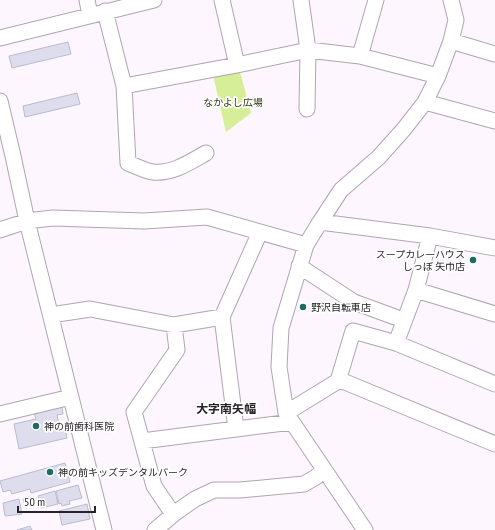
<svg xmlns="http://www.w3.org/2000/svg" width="495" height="530" font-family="'PT Sans Narrow','Noto Sans JP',sans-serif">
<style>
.green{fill:#d5ee97}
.building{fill:#dde;stroke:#bbc}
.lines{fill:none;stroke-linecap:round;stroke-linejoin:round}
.minor-casing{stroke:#b0a4b1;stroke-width:17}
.minor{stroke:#fff;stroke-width:15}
.poi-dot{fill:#206a61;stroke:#fff;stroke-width:1.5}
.labels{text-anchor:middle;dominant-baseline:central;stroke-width:3.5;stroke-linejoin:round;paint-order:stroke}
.park-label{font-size:10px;fill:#2e3812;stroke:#fff}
.poi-label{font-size:10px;fill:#272328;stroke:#fff;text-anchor:start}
.quarter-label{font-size:12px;font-weight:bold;fill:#272328;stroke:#fff}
</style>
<rect width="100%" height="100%" fill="#fdf6fe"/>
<path class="green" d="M 239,68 L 251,113 L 226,132 L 213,75 Z"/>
<path class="building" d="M 68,42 L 71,54 L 12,68 L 9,56 Z
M 77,93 L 80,104 L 25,117 L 23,106 Z
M 62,407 L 63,414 L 57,415 L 60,429 L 65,428 L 67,438 L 19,449 L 14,424 L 36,419 L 34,413 Z
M 65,463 L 70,482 L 31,493 L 30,489 L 12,494 L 10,490 L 3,492 L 0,481 Z
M 78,485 L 82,498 L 69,501 L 70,504 L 62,506 L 61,503 L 59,504 L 56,491 Z
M 55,491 L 58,504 L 41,508 L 38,496 Z
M 30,497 L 31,501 L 24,503 L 23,499 Z
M 19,499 L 22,514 L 5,516 L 3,503 Z
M 87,504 L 90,519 L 62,525 L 59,511 Z
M 30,526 L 32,530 L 17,530 Z"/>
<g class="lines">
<g class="minor-casing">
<path id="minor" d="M 87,0 L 90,15
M 222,0 L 237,65
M 301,0 L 308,50 L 307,109
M 105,11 L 124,86 L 128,163 C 136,166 145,171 153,172 C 173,174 190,162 206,153
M 0,38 L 154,0
M 451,41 L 495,54
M 360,56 L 376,0
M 124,86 L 237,65 L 308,50 L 360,56 L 438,76
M 0,101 L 13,156 L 27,221 L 104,530
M 425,102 L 495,121
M 320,222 L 341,190 L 379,157 L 404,129 L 425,102 L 438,76 L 451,41 L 456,20 L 451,0
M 0,230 L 27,221 L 53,218 L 144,221 L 207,217 L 306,245
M 260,232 L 222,317 L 236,429 L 292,422
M 299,266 L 354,302 L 395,317
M 416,290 L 495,314
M 51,315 L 90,309 L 174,325 L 222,317
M 396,343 L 416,290 L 430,236
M 338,381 L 345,382 L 495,444
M 286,413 L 338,381 L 353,331 L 396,343 L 495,384
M 0,414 L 71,397
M 142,441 L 236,429
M 173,514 L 154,486 L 134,412 L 177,350 L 174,325
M 155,530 L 175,513 L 195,499 L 214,490 L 240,490 L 304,484 L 316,477 L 324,469
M 365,530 L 286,413 L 279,367 L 281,328 L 306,245 L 320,222 L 430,236 L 495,248"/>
</g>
<use href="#minor" class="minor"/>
</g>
<g class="poi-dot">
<circle cx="473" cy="260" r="4"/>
<circle cx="303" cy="307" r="4"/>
<circle cx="36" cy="426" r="4"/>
<circle cx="50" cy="472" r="4"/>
</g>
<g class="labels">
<g class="park-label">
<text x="233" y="102">なかよし広場</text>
</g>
<g class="poi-label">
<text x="465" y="254" text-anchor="end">スープカレーハウス<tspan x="465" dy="12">しっぽ 矢巾店</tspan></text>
<text x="311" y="307">野沢自転車店</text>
<text x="44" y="426">神の前歯科医院</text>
<text x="58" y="472">神の前キッズデンタルパーク</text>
</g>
<g class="quarter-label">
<text x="226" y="408">大字南矢幅</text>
</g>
</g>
<path d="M18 506v6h77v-6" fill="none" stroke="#272328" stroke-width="2"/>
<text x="24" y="506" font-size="12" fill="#272328" stroke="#ffffff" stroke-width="3" paint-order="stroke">50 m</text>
</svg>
